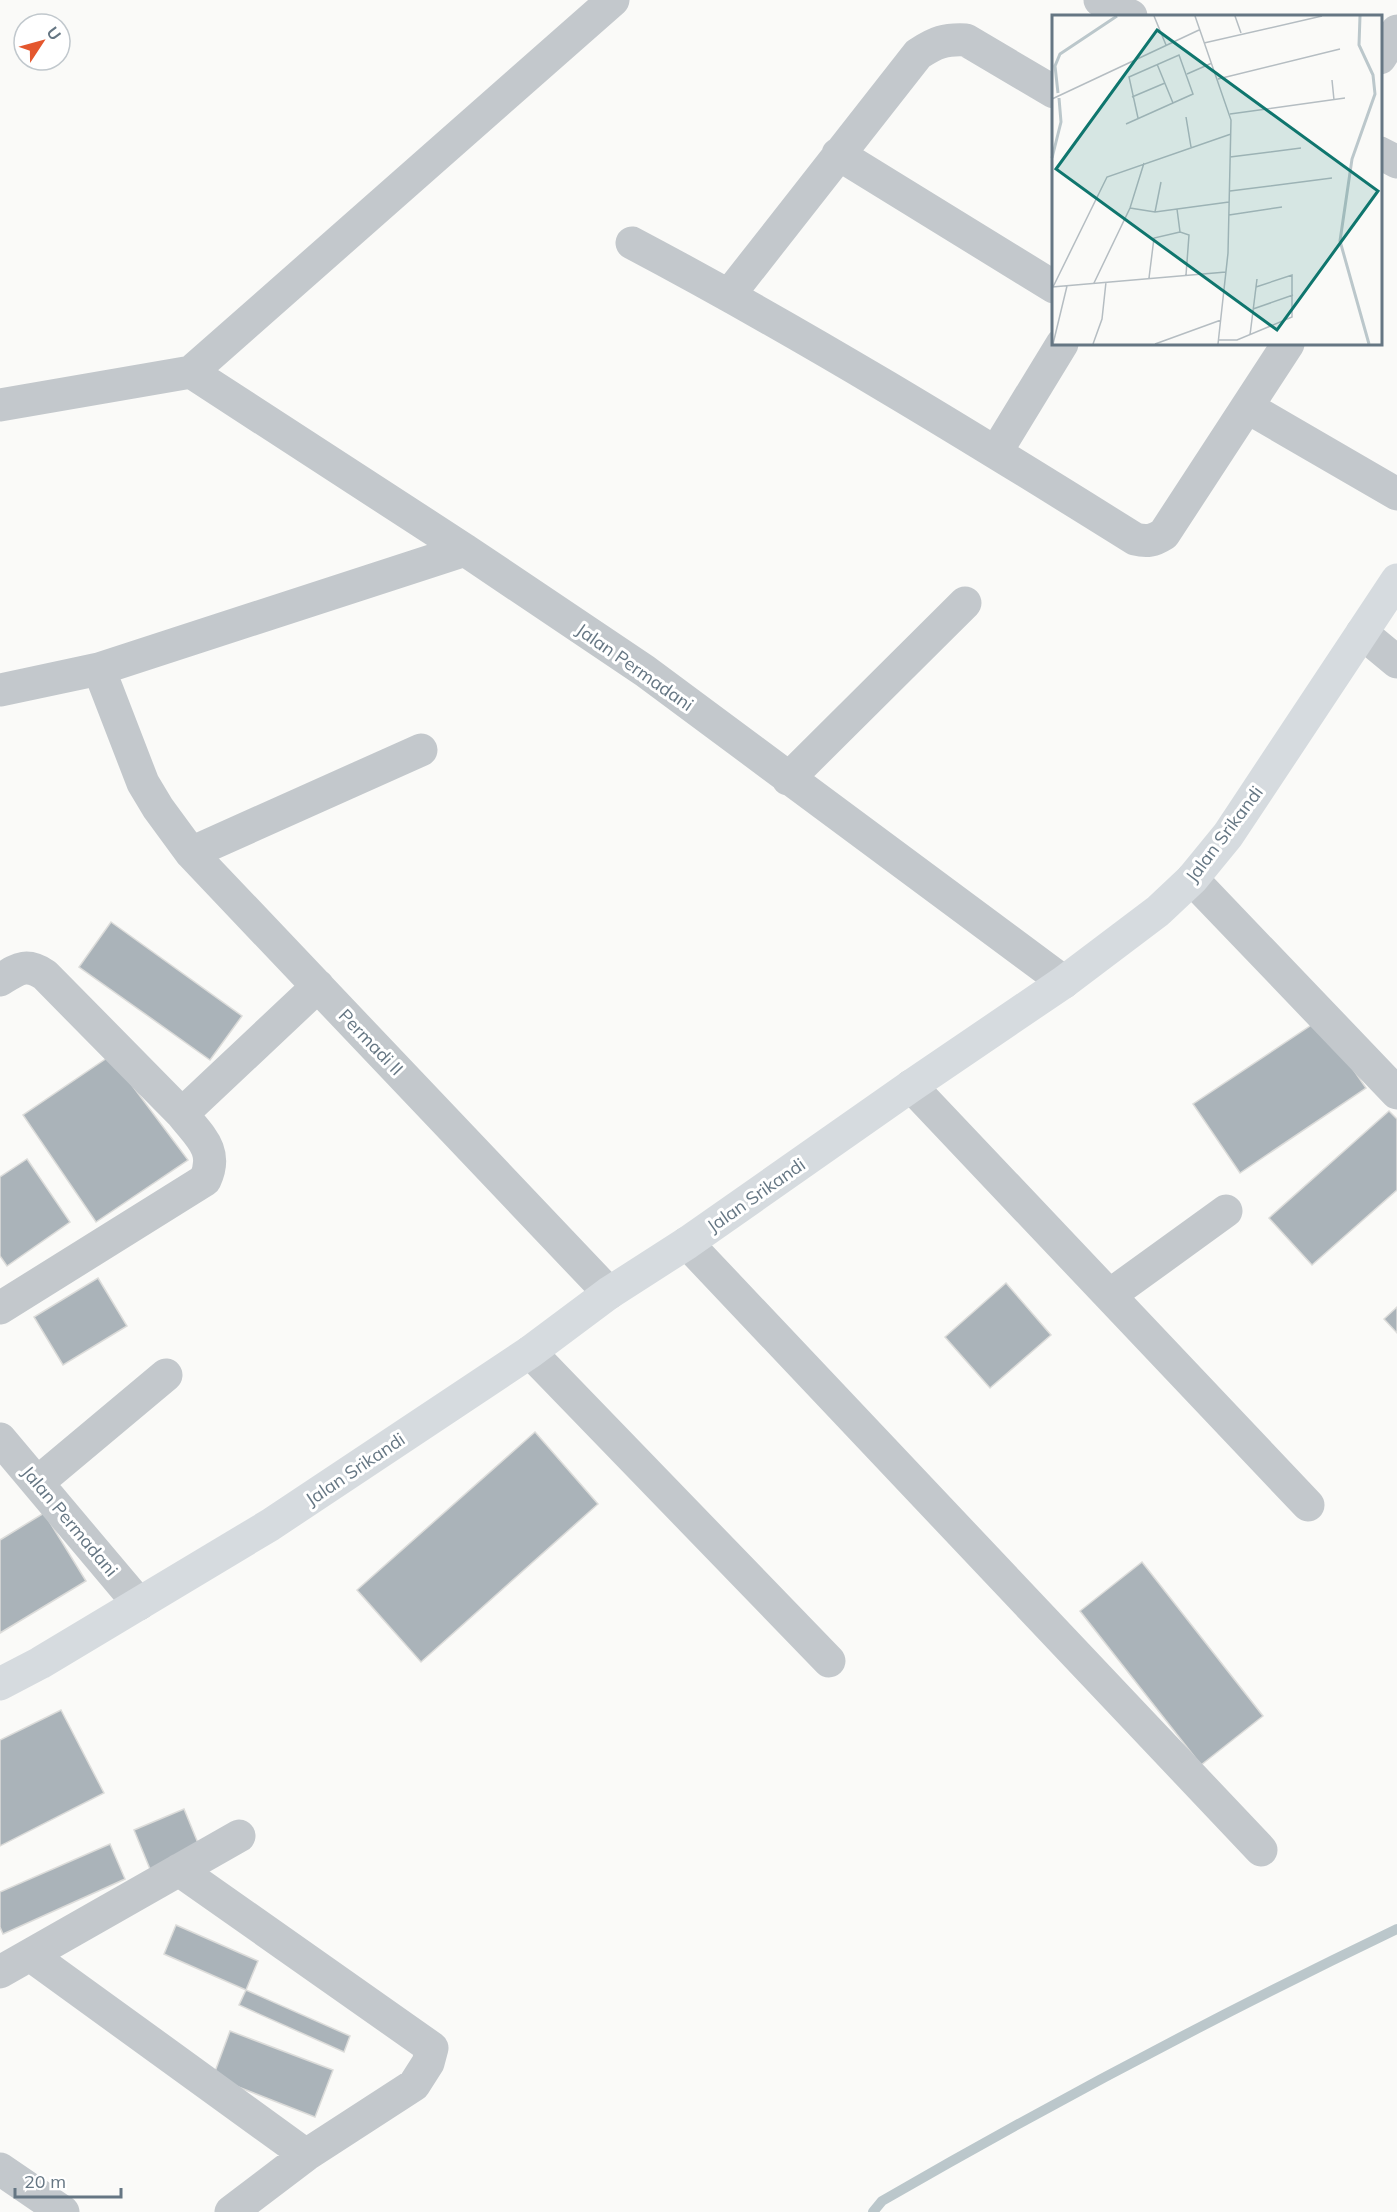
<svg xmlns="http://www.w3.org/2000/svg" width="1397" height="2212" font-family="Mulish,sans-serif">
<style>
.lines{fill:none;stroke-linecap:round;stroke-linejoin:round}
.stream{stroke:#bbc7cb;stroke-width:10}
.building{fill:#aab3b9;stroke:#dcdcda;stroke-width:1.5}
.minor{stroke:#c3c8cc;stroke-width:33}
.major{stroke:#d6dbdf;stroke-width:33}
.labels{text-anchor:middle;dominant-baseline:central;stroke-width:6;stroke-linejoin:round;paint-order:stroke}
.street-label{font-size:18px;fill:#657683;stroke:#fff}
.inset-river{fill:none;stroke:#bbc7cb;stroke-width:3}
.inset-road{fill:none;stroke:#b5bdc2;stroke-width:1.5}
.view{fill:#0f766e;fill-opacity:0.15;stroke:#0f766e;stroke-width:3}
.inset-edge{fill:none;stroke:#657683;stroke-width:3}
</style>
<rect width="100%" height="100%" fill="#fafaf8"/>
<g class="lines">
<path class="stream" d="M 873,2212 L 882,2201 C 1050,2104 1222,2013 1397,1929"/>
</g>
<path class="building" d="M 111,922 L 242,1016 L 210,1060 L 79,967 Z
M 1319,1020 L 1366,1088 L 1240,1173 L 1193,1104 Z
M 110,1056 L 188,1160 L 96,1222 L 23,1115 Z
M 1389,1111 L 1397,1119 L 1397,1190 L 1312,1265 L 1269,1218 Z
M 27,1159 L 70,1222 L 7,1266 L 0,1256 L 0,1177 Z
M 98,1278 L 127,1326 L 63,1365 L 34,1317 Z
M 1006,1283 L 1051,1335 L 990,1388 L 945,1337 Z
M 1397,1307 L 1397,1333 L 1384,1319 Z
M 535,1432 L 598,1504 L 421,1662 L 357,1590 Z
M 44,1513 L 86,1581 L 0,1633 L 0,1540 Z
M 1142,1562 L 1263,1716 L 1201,1765 L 1080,1611 Z
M 61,1710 L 104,1793 L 0,1846 L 0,1740 Z
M 184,1809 L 200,1848 L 150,1869 L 134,1830 Z
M 110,1844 L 125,1879 L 3,1934 L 0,1927 L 0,1892 Z
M 176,1925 L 258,1961 L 246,1990 L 164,1954 Z
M 246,1990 L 350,2036 L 344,2052 L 239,2005 Z
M 230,2031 L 333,2070 L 315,2117 L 213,2077 Z"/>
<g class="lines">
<path class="minor" d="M 1100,0 L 1131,16
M 1380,58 L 1397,31
M 1380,153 L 1397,162
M 838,154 L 1054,287
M 632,243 C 804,334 970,436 1135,539 C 1147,542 1153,541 1164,534 L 1288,344
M 729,295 L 918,54 C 936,42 945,39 966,40 L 1054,92
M 191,372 L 465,550 L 645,671 L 1064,982
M 0,405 L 191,372 L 613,0
M 1247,407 L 1397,494
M 996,452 L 1062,344
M 1362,633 L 1397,662
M 99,669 L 143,783 L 158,808 L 191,853 L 609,1293
M 0,690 L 99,669 L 465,550
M 788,779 L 965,603
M 191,853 L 421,750
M 1192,879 L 1397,1093
M 0,980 C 18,969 26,962 45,975 L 182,1114
M 911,1086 L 1308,1505
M 687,1243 L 1261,1850
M 1110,1295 L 1226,1211
M 0,1308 L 205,1180 C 219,1150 199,1136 182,1114 L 318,986
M 530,1352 L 829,1661
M 0,1439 L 139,1604
M 37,1483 L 166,1375
M 179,1870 L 432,2048 L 428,2063 L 414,2085 L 306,2155 L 231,2212
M 30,1955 L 306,2155
M 0,1972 L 239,1836
M 0,2169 L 63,2212"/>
<path class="major" d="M 0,1684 L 40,1663 L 270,1525 L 530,1352 L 609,1293 L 687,1243 L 911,1086 L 1064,982 L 1158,911 L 1192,879 L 1228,835 L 1397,580"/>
</g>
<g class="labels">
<g class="street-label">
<text transform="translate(635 667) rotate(35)">Jalan Permadani</text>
<text transform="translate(1224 834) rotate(-53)">Jalan Srikandi</text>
<text transform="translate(371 1042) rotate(46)">Permadi II</text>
<text transform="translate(756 1195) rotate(-35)">Jalan Srikandi</text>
<text transform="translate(355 1469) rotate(-34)">Jalan Srikandi</text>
<text transform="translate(70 1521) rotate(50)">Jalan Permadani</text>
</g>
</g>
<g transform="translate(1052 15)">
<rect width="330" height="330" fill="#fafaf8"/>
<path class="inset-river" d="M 308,1 L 307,30 L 321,60 L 323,79 L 300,144 L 288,226 L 317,329M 6,78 L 3,51 L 8,39 L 65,1M 0,143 L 9,107 L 7,83"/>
<path class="inset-road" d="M 102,1 L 114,30M 143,1 L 179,105 L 176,238 L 166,329M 183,1 L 189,18M 152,28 L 270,1M 105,49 L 121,88M 135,59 L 160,48M 166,64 L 288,34M 280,65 L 282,85M 80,82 L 113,68M 0,84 L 147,15M 178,99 L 293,83M 134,102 L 139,132M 74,109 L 141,79 L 127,40 L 77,62 L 86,103M 178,142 L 249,133M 178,176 L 280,163M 78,193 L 103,197 L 177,187M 125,194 L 128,217 L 137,220 L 134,260M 103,197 L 109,167M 177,200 L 230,192M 97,263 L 102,223 L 128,217M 42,268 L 78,193 L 92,148M 0,272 L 174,257M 1,272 L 55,162 L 179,119M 201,294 L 241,280M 198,320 L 205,264M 166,325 L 185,325 L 240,302 L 240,260 L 204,272M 1,329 L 15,271M 41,329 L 50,304 L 54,267M 103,329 L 169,305"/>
<path class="view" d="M 105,15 L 326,176 L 225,315 L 4,154 Z"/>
<rect width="330" height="330" class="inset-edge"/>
</g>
<g transform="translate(42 42) rotate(54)"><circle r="28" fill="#ffffff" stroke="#c1c8cd" stroke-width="1.5"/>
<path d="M0-4.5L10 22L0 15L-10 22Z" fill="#e4572e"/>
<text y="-9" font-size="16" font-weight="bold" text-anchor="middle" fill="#657683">U</text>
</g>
<path d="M15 2188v9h106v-9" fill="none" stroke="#657683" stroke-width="3"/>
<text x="24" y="2188" font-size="18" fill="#657683" stroke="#ffffff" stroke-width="4.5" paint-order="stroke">20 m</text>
</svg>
